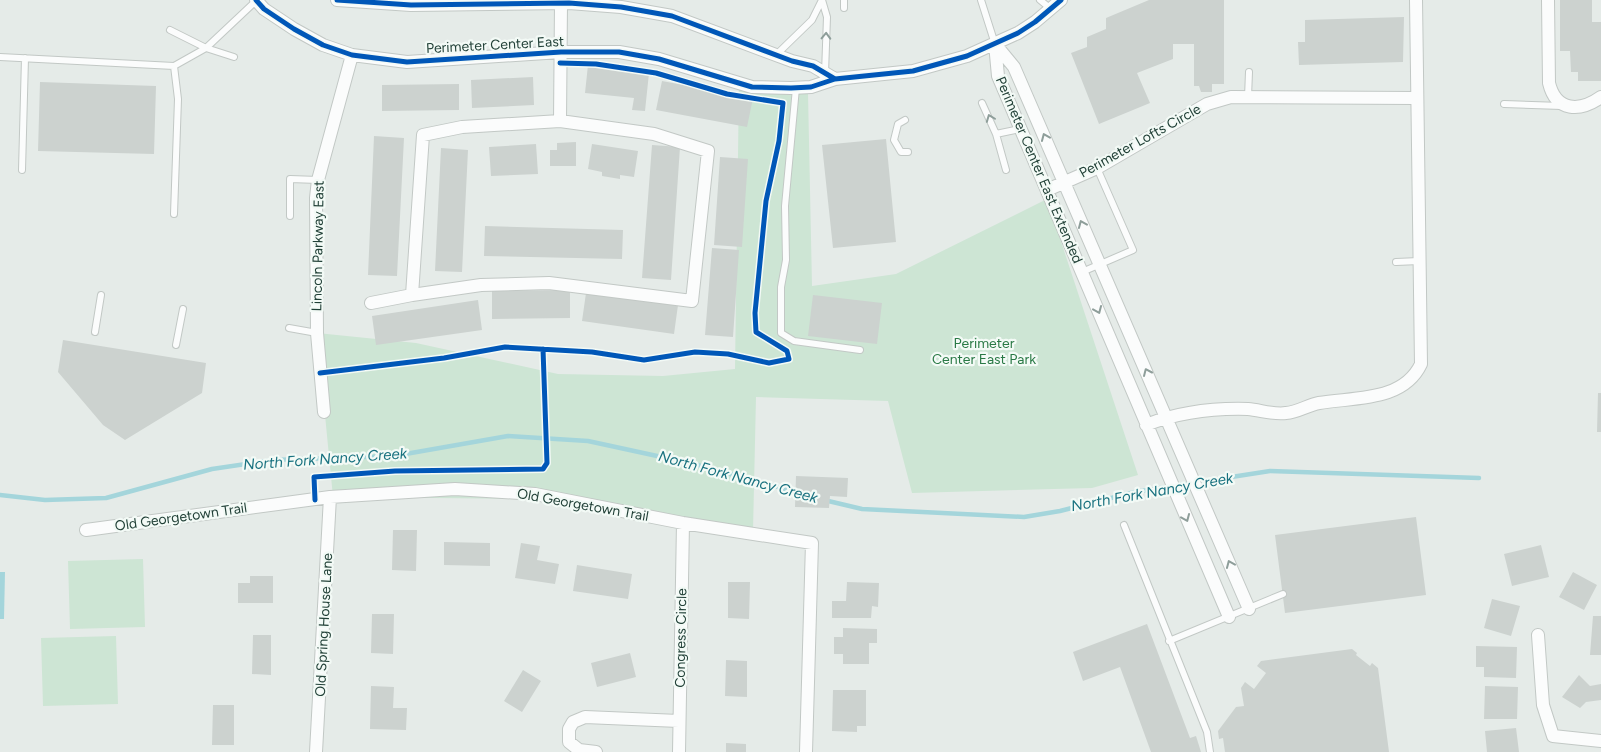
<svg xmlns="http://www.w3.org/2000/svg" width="1601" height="752" font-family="Figtree,sans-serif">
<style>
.green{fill:#cde5d4}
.water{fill:#a4d5db}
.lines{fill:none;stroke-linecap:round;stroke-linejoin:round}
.stream{stroke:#a4d5db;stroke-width:4.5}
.building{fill:#ccd2cf}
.service-casing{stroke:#c2c8c5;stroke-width:8}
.minor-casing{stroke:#c2c8c5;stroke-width:14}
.service{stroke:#fbfcfc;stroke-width:6}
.minor{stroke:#fbfcfc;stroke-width:12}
.cycleway-casing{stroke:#f3faf6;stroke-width:8}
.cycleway{stroke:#0057b8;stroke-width:5}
.oneway{stroke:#8e9e9a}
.labels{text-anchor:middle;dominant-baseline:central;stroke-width:4.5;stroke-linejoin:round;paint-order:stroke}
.street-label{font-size:14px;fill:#214037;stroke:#f3faf6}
.park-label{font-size:14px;fill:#297945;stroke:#f3faf6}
.water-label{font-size:15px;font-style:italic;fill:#18717f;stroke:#f3faf6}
</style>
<rect width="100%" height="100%" fill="#e5ebe8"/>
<path class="green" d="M 739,83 L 808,93 L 812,286 L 896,274 L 1047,199 L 1138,475 L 1092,488 L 912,493 L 888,401 L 756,397 L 753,531 L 535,499 L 333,497 L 317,333 L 416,343 L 558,374 L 663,376 L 735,369 Z
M 143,559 L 145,627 L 70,629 L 68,561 Z
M 116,636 L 118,704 L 43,706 L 41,638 Z"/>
<path class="water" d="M 0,572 L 5,572 L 4,619 L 0,619 Z"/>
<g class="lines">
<path class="stream" d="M 0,495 L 45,500 L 106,498 L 212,469 L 273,460 L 394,456 L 508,436 L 588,441 L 694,464 L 800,493
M 824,500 L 862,509 L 1024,517 L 1060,511 L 1135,492 L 1270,471 L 1479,478"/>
</g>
<path class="building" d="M 1149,0 L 1224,0 L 1224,84 L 1212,84 L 1212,92 L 1201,92 L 1199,86 L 1194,86 L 1194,44 L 1173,44 L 1173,59 L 1137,73 L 1150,103 L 1099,124 L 1071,53 L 1087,47 L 1087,37 L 1106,29 L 1106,18 Z
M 1560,0 L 1592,0 L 1592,22 L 1601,22 L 1601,81 L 1578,81 L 1578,72 L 1571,72 L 1570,51 L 1560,51 Z
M 1404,17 L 1403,62 L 1299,65 L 1298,42 L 1305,42 L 1305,20 Z
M 588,65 L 649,73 L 645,111 L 632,110 L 634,98 L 585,93 Z
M 533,77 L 534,105 L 472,108 L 471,80 Z
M 662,81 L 753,98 L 747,127 L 656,110 Z
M 40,82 L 156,86 L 154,154 L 38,151 Z
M 459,84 L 459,110 L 382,111 L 382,85 Z
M 374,136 L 404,138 L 397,276 L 368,275 Z
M 886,139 L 896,242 L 833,248 L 822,145 Z
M 576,142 L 576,166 L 550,166 L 550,150 L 557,150 L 557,143 Z
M 536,144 L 538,174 L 491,176 L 489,147 Z
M 592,144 L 638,151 L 634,177 L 620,175 L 620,179 L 602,176 L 602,172 L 588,169 Z
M 652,145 L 680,147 L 671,280 L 642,278 Z
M 441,148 L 468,150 L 462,272 L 435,271 Z
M 720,157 L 748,159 L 742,247 L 714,245 Z
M 485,226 L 623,230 L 622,259 L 484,256 Z
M 712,248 L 739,250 L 733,337 L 705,335 Z
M 570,290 L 570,318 L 492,319 L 492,291 Z
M 586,293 L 678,305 L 674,334 L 582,321 Z
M 813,295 L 882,303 L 877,344 L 808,336 Z
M 478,300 L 482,330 L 376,345 L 372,316 Z
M 63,340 L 206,363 L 202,393 L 125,440 L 103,425 L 58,372 Z
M 1598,393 L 1601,393 L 1601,432 L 1597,432 Z
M 796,476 L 848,478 L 847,497 L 830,496 L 829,508 L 795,507 Z
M 1416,517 L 1426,595 L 1285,613 L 1275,535 Z
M 393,530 L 417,530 L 416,571 L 392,570 Z
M 444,542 L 490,543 L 490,566 L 444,565 Z
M 521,543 L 540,546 L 537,560 L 559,564 L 555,584 L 515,578 Z
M 1541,545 L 1549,577 L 1512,586 L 1504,554 Z
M 577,565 L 632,574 L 628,599 L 573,591 Z
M 1573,572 L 1597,585 L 1584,610 L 1559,597 Z
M 250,576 L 273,576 L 273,603 L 238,603 L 238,583 L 250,583 Z
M 728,582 L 750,582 L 749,619 L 728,618 Z
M 847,582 L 879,583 L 878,607 L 872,606 L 871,618 L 832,618 L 832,601 L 846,601 Z
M 1492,599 L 1520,606 L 1511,636 L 1484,628 Z
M 372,614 L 394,614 L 393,654 L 371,653 Z
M 1593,616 L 1601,616 L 1601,655 L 1590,655 Z
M 1147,624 L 1190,738 L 1196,736 L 1201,752 L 1151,752 L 1120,667 L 1083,681 L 1073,652 Z
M 843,628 L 877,629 L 877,643 L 869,643 L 869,664 L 843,664 L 843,654 L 834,654 L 834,637 L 843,637 Z
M 253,635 L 271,635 L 271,675 L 252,674 Z
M 1476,646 L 1517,647 L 1516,678 L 1484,677 L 1484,667 L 1476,667 Z
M 1352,649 L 1357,653 L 1356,655 L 1370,666 L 1372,663 L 1378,668 L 1389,752 L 1225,752 L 1223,738 L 1219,739 L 1218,731 L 1236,707 L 1244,706 L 1241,688 L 1245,682 L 1254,689 L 1266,673 L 1257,666 L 1261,661 Z
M 630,653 L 636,677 L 597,687 L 591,663 Z
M 726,660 L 747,661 L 747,697 L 725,696 Z
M 523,670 L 541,681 L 522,712 L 504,701 Z
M 1579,675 L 1590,686 L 1601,684 L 1601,700 L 1586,702 L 1580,708 L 1562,697 Z
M 371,686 L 394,687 L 393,708 L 407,708 L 406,730 L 370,729 Z
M 1485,686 L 1518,687 L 1517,719 L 1484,719 Z
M 833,690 L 866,690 L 866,726 L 857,726 L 857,732 L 832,731 Z
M 213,705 L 234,705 L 234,745 L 212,745 Z
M 1516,728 L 1519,752 L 1487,752 L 1485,731 Z
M 726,743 L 746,744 L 746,752 L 726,752 Z"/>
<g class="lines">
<g class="service-casing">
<path id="service" d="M 822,0 L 827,17 L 825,73
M 844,0 L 844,8
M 981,0 L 995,44
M 1040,0 L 1051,9
M 170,30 L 206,48 L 234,57
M 776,55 L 812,20 L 822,0
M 0,57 L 174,66 L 206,48 L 257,0
M 174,66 L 178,99 L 174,214
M 796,88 L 785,206 L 786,260 L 781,287 L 781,333 L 794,341 L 860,350
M 1248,97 L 1249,72
M 982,103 L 996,134 L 1006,170
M 1504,104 L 1562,106
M 905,120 L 898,124 L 894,140 L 901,152 L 908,152
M 996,134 L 1020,129
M 22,170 L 25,58
M 290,216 L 290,179 L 318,180
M 1396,262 L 1419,261
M 1082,272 L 1133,250 L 1097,168
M 289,328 L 317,333
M 95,332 L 101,295
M 176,345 L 183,309
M 1124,525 L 1207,732 L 1210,752
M 1169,641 L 1283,594"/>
</g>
<g class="minor-casing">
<path id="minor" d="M 256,0 L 264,9 L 294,29 L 323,45 L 352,55 L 407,62 L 561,52 L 619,52 L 659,59 L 752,87 L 791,88 L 811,87 L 835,79 L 913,71 L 967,56 L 1018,33 L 1035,22 L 1061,0
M 337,0 L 411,5 L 569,3 L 621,7 L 672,16 L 792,61 L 813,66 L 835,79
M 1548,0 L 1549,83 C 1556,112 1580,112 1601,97
M 995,44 L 1014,67 L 1249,609
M 995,44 L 998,76 L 1229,617
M 560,121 L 654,134 L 708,151 L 692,301 L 549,283 L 481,285 L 412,295 L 423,135 L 462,127 L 560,121 L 561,3
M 1047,190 L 1097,168 L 1207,104 L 1231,97 L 1416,98
M 371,303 L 412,295
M 324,412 L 317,333 L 316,198 L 318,180 L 352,55
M 1146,425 C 1179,412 1213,408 1248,409 C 1260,410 1274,415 1286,413 C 1298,412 1308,405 1319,403 C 1354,397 1403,402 1421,364 L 1416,0
M 86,530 L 330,497 L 455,489 L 535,494 L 683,523 L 812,543 L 806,752
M 1538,635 L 1543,705 L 1553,736 L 1601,741
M 316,752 L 330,497
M 596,752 L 579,750 L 569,742 L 569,729 L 573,722 L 585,717 L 679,721
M 679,752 L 683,523"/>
</g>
<use href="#service" class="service"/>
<use href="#minor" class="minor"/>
<g class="cycleway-casing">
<path id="cycleway" d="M 256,0 L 264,9 L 294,29 L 323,45 L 352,55 L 407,62 L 561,52 L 619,52 L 659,59 L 752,87 L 791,88 L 811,87 L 835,79 L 913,71 L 967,56 L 1018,33 L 1035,22 L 1061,0
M 337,0 L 411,5 L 569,3 L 621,7 L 672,16 L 792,61 L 813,66 L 835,79
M 320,373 L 444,358 L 505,347 L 592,352 L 644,360 L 695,352 L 728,354 L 769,363 L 789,359 L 787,351 L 756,332 L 755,313 L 766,201 L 779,141 L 783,103 L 727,94 L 656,73 L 596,64 L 560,63
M 315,500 L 314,477 L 395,471 L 543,469 L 547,463 L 543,349"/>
</g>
<use href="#cycleway" class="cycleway"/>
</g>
<defs><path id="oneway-chevron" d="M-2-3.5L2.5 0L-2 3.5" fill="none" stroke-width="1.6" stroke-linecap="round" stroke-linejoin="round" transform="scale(1.25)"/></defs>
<g class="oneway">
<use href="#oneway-chevron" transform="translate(826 36) rotate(-88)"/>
<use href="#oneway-chevron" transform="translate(990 118) rotate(-111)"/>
<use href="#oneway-chevron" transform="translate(1045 137) rotate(-113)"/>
<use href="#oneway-chevron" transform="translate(1082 224) rotate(-113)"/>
<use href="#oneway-chevron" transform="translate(1098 310) rotate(67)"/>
<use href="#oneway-chevron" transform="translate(1147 372) rotate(-114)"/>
<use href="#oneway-chevron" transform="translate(1186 518) rotate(67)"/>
<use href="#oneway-chevron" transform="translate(1230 564) rotate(-113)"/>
</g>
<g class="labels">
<g class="street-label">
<text transform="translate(495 45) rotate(-3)">Perimeter Center East</text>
<text transform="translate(1140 141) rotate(-29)">Perimeter Lofts Circle</text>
<text transform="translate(1039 170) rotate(67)">Perimeter Center East Extended</text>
<text transform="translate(318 246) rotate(-89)">Lincoln Parkway East</text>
<text transform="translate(583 505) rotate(10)">Old Georgetown Trail</text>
<text transform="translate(181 517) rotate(-8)">Old Georgetown Trail</text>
<text transform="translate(324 625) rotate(-87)">Old Spring House Lane</text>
<text transform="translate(681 638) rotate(-89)">Congress Circle</text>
</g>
<g class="park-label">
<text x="984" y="343">Perimeter<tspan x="984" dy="16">Center East Park</tspan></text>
</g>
<g class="water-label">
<text transform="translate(325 459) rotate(-4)">North Fork Nancy Creek</text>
<text transform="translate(738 477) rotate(15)">North Fork Nancy Creek</text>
<text transform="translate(1152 492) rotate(-10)">North Fork Nancy Creek</text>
</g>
</g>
</svg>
